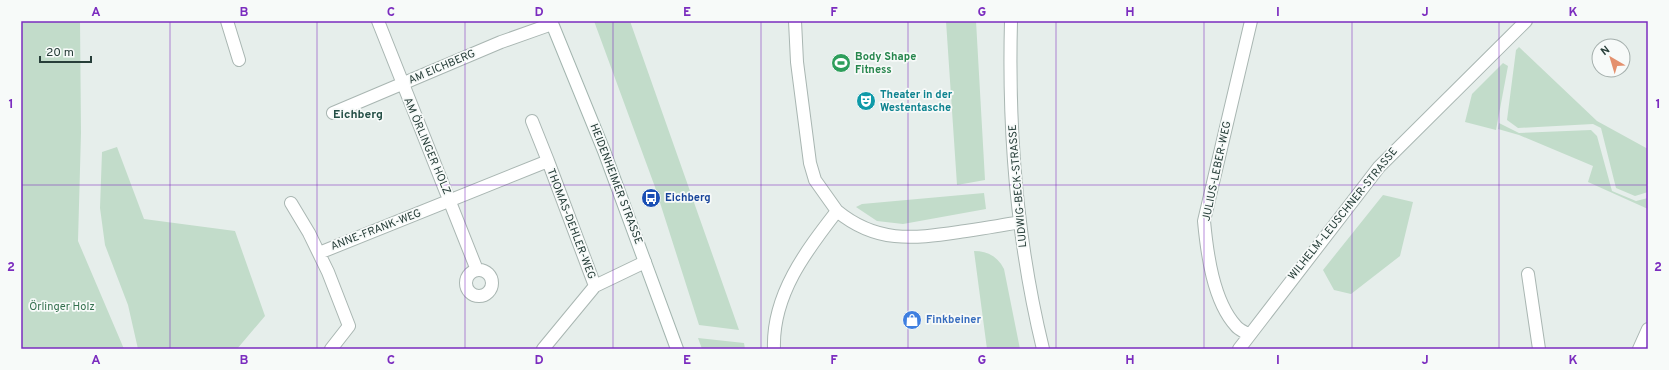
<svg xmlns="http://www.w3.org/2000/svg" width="1669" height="370" font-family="Overpass,sans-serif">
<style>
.green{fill:#c2dcca}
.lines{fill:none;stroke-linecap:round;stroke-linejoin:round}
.street-casing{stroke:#a9b6b2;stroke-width:14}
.secondary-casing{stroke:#a3b5af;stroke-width:14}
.street{stroke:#fff;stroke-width:12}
.secondary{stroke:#fff;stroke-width:12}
.grid{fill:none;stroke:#7b2cbf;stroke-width:1;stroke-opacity:0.55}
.labels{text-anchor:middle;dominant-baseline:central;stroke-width:3.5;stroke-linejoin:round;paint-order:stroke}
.leisure-label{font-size:11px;font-weight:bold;fill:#27864d;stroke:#f7faf9;text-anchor:start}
.street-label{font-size:11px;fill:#273e39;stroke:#f7faf9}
.culture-label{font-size:11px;font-weight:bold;fill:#0d838f;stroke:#f7faf9;text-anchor:start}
.transit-label{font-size:11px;font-weight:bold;fill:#164399;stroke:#f7faf9;text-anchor:start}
.park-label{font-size:11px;fill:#35714f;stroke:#f7faf9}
.shop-label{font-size:11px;font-weight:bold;fill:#366cbe;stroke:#f7faf9;text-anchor:start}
.neighbourhood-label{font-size:12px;font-weight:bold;fill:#244f46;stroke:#f7faf9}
.neatline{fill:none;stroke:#7b2cbf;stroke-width:1.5}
.grid-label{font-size:13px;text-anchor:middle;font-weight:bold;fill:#7b2cbf}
</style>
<rect width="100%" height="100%" fill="#e6eeeb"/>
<path class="green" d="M 21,21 L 80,21 L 81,133 L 78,241 L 124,349 L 21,349 Z
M 594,21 L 630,21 L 739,330 L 699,325 L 655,187 Z
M 946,21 L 976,21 L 985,180 L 957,185 Z
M 1519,47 L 1597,121 L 1648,149 L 1648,192 L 1635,196 L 1616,188 L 1601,128 L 1593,124 L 1518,128 L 1507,120 L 1516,50 Z
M 1503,63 L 1508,66 L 1496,130 L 1465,122 L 1472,94 Z
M 1499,123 L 1519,133 L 1591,130 L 1597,136 L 1612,191 L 1636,201 L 1648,198 L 1648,209 L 1588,182 L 1593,166 L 1519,135 L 1498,129 Z
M 117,147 L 144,219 L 235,231 L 265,316 L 237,349 L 138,349 L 128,305 L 105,245 L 100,208 L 102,152 Z
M 984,193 L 986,209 L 903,224 L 877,221 L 856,207 L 862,204 Z
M 1383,195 L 1413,202 L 1400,256 L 1351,294 L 1334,290 L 1323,270 Z
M 974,251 C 988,251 998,257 1004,269 L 1020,349 L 987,349 Z
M 698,338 L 744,343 L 745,349 L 702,349 Z"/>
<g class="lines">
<g class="street-casing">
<path id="street" d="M 227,21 L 239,60
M 378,21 L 477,270
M 1011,21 C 1008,131 1017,242 1043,349
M 333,113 L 501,42 L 552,24
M 532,121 L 548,161
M 291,203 L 309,233 L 328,272 L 349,326 L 331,349
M 837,211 C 876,243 912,239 959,232 C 979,229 1000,226 1020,222
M 319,253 L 548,161 L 595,286
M466 283a13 13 0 1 1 26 0a13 13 0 1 1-26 0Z
M 1528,274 L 1539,349
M 1249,335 C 1245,332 1239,330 1236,326 C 1213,301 1207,253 1204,221 L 1251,21
M 543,349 L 595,286 L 645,262
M 774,349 C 772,295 806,251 837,211 L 815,180 L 810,163 L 797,62 L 795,21
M 1239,349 L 1379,167 L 1526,21
M 1639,349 L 1648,329"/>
</g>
<g class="secondary-casing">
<path id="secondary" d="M 551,21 L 604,151 L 677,349"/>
</g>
<use href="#street" class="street"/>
<use href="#secondary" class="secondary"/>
</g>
<path class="grid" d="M 170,21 L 170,349M 317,21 L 317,349M 465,21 L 465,349M 613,21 L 613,349M 761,21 L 761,349M 908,21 L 908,349M 1056,21 L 1056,349M 1204,21 L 1204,349M 1352,21 L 1352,349M 1499,21 L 1499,349M 21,185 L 1648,185"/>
<defs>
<g id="stadium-disc" transform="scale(1)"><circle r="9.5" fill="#2e9e5b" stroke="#f7faf9"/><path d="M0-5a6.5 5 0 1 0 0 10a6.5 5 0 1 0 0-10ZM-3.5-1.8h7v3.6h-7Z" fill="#fff"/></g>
<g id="theatre-disc" transform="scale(1)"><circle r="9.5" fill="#0f9aa8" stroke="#f7faf9"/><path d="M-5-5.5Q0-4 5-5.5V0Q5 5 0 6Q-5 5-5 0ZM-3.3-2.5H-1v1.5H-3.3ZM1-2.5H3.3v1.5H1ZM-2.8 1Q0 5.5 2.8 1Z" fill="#fff"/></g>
<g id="bus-disc" transform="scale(1)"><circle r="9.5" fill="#1a4fb4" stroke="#f7faf9"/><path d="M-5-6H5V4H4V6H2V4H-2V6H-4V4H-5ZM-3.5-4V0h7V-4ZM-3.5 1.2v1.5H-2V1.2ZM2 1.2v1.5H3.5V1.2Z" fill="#fff"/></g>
<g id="shop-disc" transform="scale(1)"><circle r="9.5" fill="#3f7fe0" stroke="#f7faf9"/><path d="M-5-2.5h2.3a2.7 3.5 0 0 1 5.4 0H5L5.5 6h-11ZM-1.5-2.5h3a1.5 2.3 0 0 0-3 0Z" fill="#fff"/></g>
</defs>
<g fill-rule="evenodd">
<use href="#stadium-disc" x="841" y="63"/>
<use href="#theatre-disc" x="866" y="101"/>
<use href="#bus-disc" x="651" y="198"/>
<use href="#shop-disc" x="912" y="320"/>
</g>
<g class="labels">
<g class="leisure-label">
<text x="855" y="57">Body Shape<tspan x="855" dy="13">Fitness</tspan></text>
</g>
<g class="street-label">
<text transform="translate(442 67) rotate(-23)">AM EICHBERG</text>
<text transform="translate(427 146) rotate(67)">AM ÖRLINGER HOLZ</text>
<text transform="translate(1217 171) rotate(-78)">JULIUS-LEBER-WEG</text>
<text transform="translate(616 184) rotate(69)">HEIDENHEIMER STRASSE</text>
<text transform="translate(1018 186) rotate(-95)">LUDWIG-BECK-STRASSE</text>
<text transform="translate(1343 214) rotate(-51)">WILHELM-LEUSCHNER-STRASSE</text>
<text transform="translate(571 224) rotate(69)">THOMAS-DEHLER-WEG</text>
<text transform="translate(376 230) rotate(-21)">ANNE-FRANK-WEG</text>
</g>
<g class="culture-label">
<text x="880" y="95">Theater in der<tspan x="880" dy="13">Westentasche</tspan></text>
</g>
<g class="transit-label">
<text x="665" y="198">Eichberg</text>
</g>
<g class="park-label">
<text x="62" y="307">Örlinger Holz</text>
</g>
<g class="shop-label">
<text x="926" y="320">Finkbeiner</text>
</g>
<g class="neighbourhood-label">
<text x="358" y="115">Eichberg</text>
</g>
</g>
<rect width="1669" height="370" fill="none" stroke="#f7faf9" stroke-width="44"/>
<g transform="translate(1611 58) rotate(322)"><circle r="19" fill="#f7faf9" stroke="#a4afac"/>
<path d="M0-3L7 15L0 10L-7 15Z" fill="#e4906d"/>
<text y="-6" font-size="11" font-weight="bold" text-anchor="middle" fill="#273e39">N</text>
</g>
<path d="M40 56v6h51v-6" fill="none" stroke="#273e39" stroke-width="2"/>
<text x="46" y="56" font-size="12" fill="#273e39" stroke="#f7faf9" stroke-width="3" paint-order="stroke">20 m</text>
<rect x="22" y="22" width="1625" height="326" class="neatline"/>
<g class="grid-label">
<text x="96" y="16">A</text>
<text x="244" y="16">B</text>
<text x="391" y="16">C</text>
<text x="539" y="16">D</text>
<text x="687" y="16">E</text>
<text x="834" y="16">F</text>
<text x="982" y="16">G</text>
<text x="1130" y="16">H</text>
<text x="1278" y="16">I</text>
<text x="1425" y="16">J</text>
<text x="1573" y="16">K</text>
<text x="11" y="108">1</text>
<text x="1658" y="108">1</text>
<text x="11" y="271">2</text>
<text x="1658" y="271">2</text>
<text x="96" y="364">A</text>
<text x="244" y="364">B</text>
<text x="391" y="364">C</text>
<text x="539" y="364">D</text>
<text x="687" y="364">E</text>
<text x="834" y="364">F</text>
<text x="982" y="364">G</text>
<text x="1130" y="364">H</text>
<text x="1278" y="364">I</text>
<text x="1425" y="364">J</text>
<text x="1573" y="364">K</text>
</g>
</svg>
